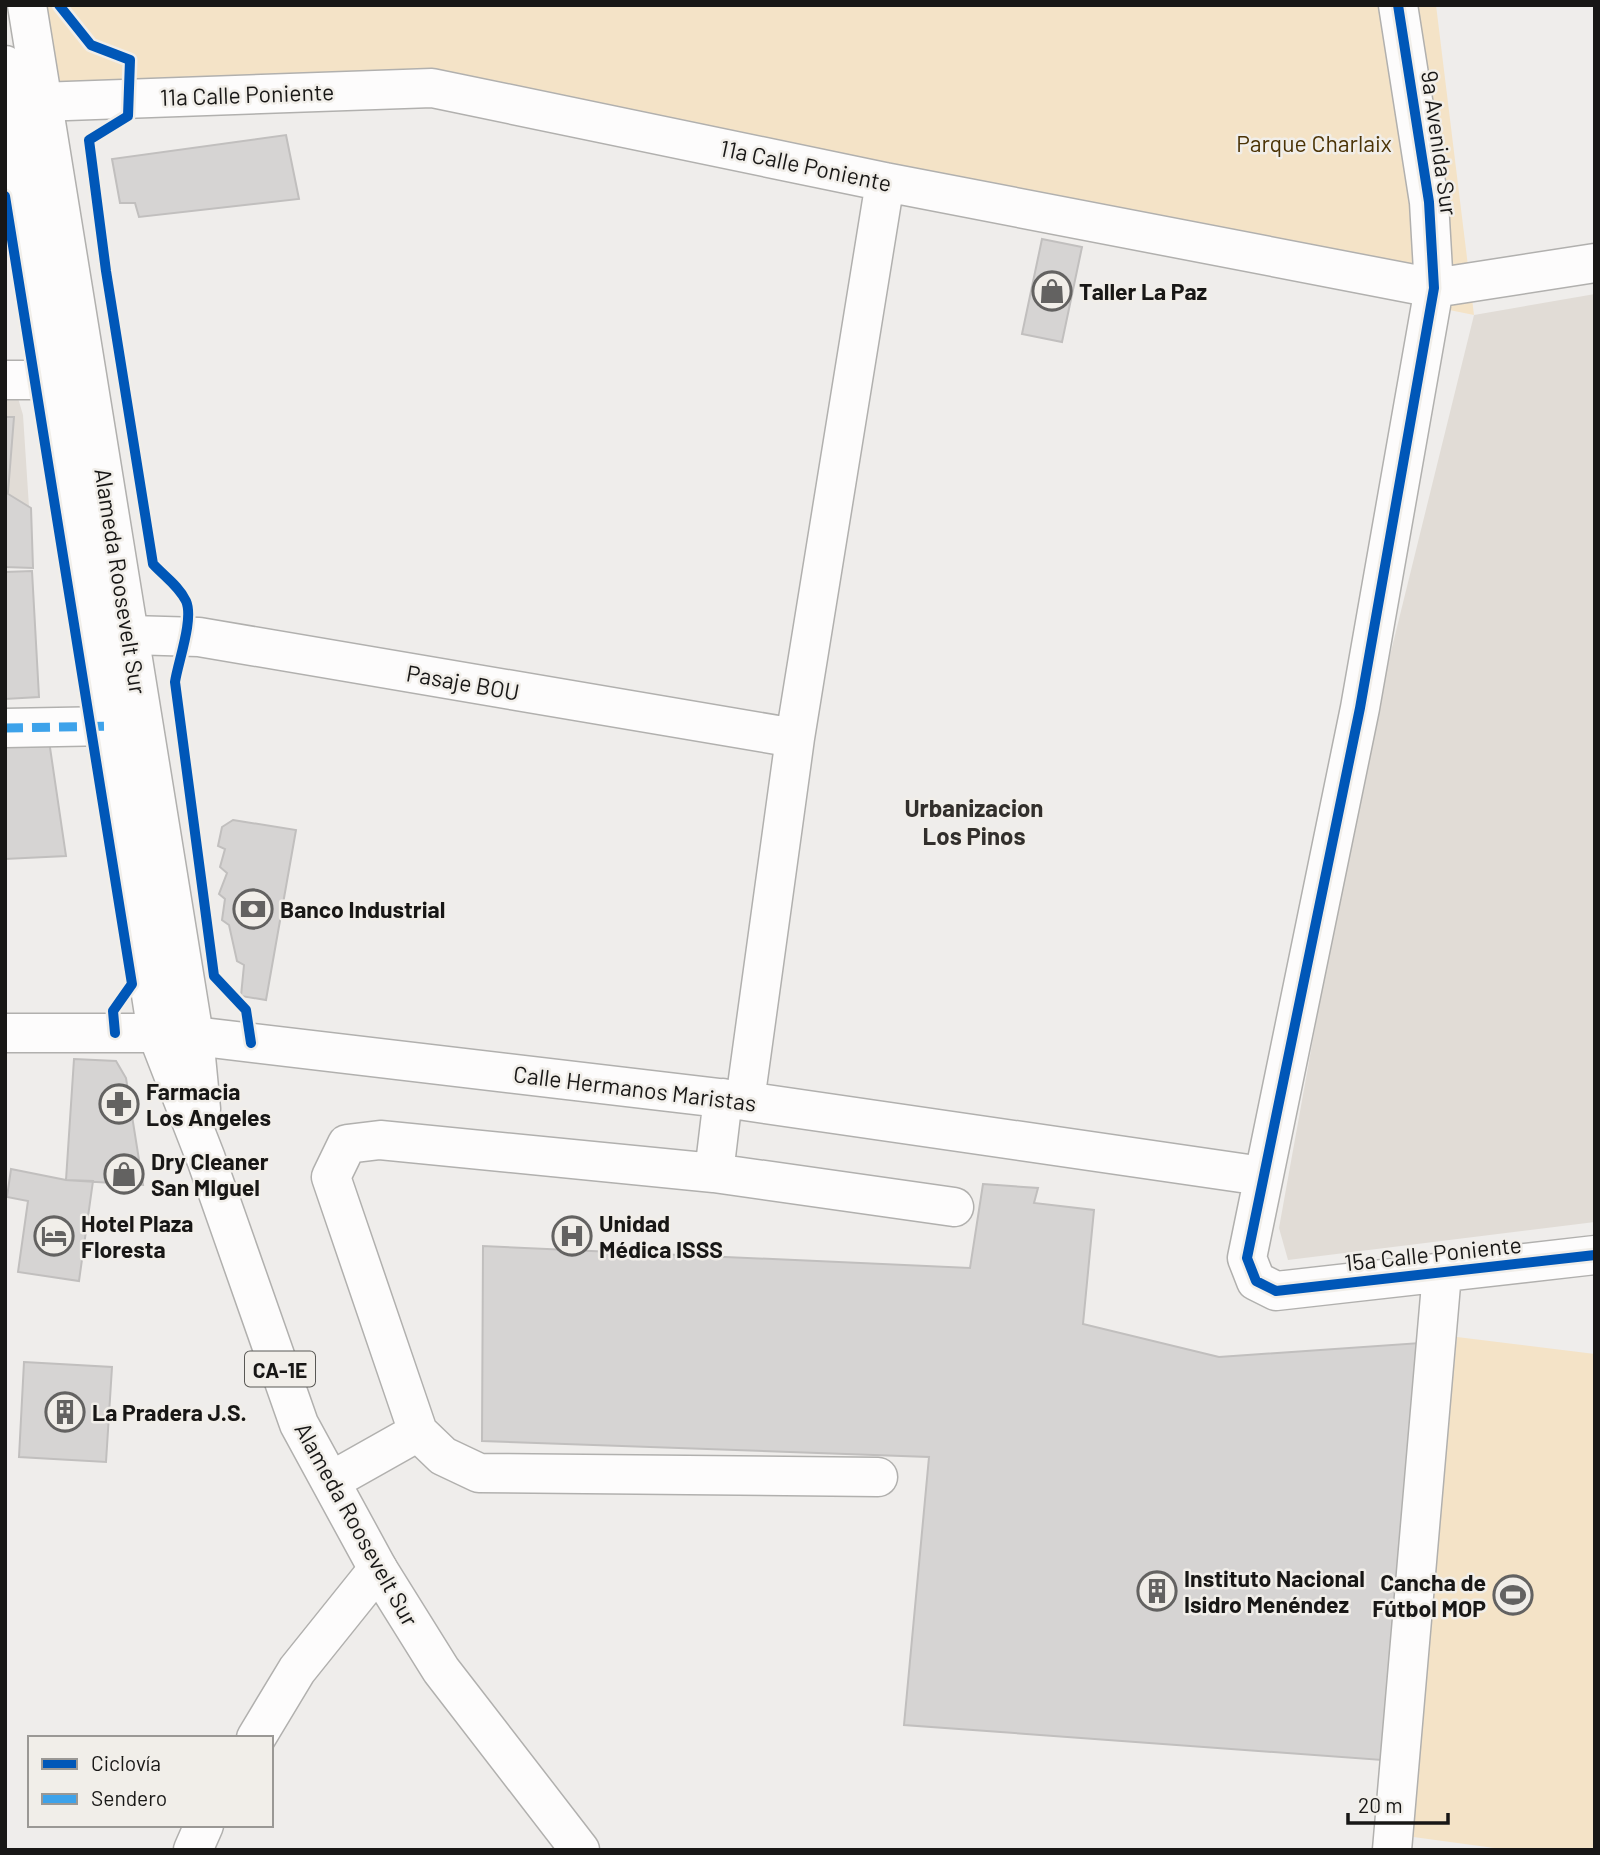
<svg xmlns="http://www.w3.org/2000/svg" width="1600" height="1855" font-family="Barlow,sans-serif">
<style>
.built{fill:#e1dcd6}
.green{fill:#f4e3c7}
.building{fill:#d6d4d3;stroke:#c1bfbe;stroke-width:2}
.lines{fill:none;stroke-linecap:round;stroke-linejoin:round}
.minor-casing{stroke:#b1b0ae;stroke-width:41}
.highway-casing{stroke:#b1b0ae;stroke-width:41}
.minor{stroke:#fdfcfc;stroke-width:38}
.highway{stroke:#fdfcfc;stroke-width:38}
.quiet{stroke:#3da2ea;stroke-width:9;stroke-dasharray:18 9;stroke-linecap:butt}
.cycleway-casing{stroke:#f1eee9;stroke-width:15}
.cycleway{stroke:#0057b8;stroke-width:10}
.labels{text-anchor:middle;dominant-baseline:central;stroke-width:5;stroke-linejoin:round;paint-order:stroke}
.shield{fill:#f1eee9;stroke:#595855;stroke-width:2}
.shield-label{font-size:21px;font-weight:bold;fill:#181716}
.street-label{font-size:23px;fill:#181716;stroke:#f1eee9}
.park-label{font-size:23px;fill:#4b3305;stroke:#f1eee9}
.poi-label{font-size:23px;font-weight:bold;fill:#181716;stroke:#f1eee9;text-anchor:start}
.neighbourhood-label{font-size:24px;font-weight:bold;fill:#322f2c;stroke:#f1eee9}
</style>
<rect width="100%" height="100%" fill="#efedeb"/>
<path class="built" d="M 1595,294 L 1595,1222 L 1288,1260 L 1279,1228 L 1361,773 L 1474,315 Z
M 5,354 L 23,415 L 33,568 L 5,567 Z"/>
<path class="green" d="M 36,5 L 1436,5 L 1474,315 L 428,104 L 54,115 Z
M 1457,1337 L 1595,1354 L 1595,1850 L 1509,1850 L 1406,1836 Z"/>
<path class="building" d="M 286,135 L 299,199 L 139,217 L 135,203 L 120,203 L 112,159 Z
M 1042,239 L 1082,247 L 1062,342 L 1022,334 Z
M 5,417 L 14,417 L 8,492 L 5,492 Z
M 5,492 L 31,508 L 33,568 L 5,567 Z
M 32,571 L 39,697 L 5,699 L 5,572 Z
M 5,733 L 48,734 L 66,856 L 5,859 Z
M 233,820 L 296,830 L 266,1000 L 241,996 L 244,965 L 237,961 L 229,925 L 222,920 L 225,899 L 219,894 L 227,873 L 220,867 L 225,849 L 218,846 L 222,827 Z
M 74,1059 L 116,1061 L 126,1078 L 143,1185 L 66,1180 Z
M 11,1169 L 66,1180 L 93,1181 L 79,1281 L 18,1272 L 28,1201 L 7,1197 Z
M 983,1184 L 1038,1188 L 1034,1203 L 1094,1210 L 1083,1324 L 1219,1357 L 1420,1343 L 1382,1760 L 904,1725 L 929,1457 L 482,1441 L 483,1246 L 970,1268 Z
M 24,1362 L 112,1367 L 106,1462 L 19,1457 Z"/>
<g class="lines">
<g class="minor-casing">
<path id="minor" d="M 1398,5 L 1429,202 L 1434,288 L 1360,708 L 1247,1258 L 1256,1281 L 1276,1291 L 1595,1255
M 11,103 L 432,88 L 885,182 L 1434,288 L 1595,263
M 5,380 L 35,380 L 57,386
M 130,635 L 199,637 L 795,738
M 5,728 L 111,726
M 5,1033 L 157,1033 L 194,1036 L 745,1101 L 1262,1176
M 745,1101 L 795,738 L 885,182
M 714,1173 L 723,1098
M 878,1477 L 479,1473 L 443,1456 L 418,1432 L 331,1177 L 347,1144 L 380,1140 L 714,1173 L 954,1207
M 331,1481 L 418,1432
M 256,1738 L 297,1670 L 378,1569
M 193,1850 L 204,1825
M 1392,1850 L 1442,1273"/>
</g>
<g class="highway-casing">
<path id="highway" d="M 27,5 L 194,1036 L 201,1109
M 5,65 L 157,1033 L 206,1159 L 299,1424 L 378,1569 L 441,1670 L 580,1850"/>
</g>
<use href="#minor" class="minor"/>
<use href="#highway" class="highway"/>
<path class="quiet" d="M 5,728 L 111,726"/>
<g class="cycleway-casing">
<path id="cycleway" d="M 59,5 L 91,45 L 130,60 L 128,116 L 89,140 L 106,271 L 153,564 C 164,576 179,586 186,601 C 194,619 178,662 175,682 L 214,976 L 246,1010 L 251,1043
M 1398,5 L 1429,202 L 1434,288 L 1360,708 L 1247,1258 L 1256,1281 L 1276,1291 L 1595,1255
M 5,196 L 132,984 L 113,1011 L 115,1033"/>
</g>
<use href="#cycleway" class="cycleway"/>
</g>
<defs>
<g id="shop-ring" transform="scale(2.0125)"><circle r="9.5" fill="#f1eee9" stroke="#636261" stroke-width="1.5"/><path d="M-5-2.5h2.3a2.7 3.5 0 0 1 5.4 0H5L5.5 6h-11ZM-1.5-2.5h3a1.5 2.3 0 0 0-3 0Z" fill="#636261"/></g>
<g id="bank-ring" transform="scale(2.0125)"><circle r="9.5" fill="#f1eee9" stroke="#636261" stroke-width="1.5"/><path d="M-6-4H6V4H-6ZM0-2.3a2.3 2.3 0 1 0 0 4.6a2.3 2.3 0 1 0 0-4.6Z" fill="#636261"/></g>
<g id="pharmacy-ring" transform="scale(2.0125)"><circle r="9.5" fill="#f1eee9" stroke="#636261" stroke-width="1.5"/><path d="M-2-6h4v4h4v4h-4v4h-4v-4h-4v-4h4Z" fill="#636261"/></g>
<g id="hotel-ring" transform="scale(2.0125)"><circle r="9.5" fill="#f1eee9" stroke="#636261" stroke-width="1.5"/><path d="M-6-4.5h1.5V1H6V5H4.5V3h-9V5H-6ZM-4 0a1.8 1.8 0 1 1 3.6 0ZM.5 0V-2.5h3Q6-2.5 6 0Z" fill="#636261"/></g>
<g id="hospital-ring" transform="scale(2.0125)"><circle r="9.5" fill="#f1eee9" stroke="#636261" stroke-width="1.5"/><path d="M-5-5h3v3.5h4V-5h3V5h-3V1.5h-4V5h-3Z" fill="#636261"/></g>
<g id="building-ring" transform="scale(2.0125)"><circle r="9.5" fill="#f1eee9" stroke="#636261" stroke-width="1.5"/><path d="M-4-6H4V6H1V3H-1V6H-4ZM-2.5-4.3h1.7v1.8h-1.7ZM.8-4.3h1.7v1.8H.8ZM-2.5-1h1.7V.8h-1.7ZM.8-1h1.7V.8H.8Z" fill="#636261"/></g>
<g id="stadium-ring" transform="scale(2.0125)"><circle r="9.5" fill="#f1eee9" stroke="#636261" stroke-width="1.5"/><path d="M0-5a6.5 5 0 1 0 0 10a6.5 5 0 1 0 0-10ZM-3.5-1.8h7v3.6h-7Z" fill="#636261"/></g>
</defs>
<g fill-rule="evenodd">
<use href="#shop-ring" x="1052" y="291"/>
<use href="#bank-ring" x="253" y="909"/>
<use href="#pharmacy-ring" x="119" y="1104"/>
<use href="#shop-ring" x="124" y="1174"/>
<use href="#hotel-ring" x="54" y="1236"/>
<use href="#hospital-ring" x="572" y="1236"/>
<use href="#building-ring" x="65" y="1412"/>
<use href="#building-ring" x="1157" y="1591"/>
<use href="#stadium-ring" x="1513" y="1595"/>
</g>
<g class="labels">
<rect class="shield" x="245" y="1351.5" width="70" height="35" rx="5"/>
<g class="shield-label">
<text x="280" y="1369">CA-1E</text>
</g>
<g class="street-label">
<text transform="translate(247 94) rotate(-2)">11a Calle Poniente</text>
<text transform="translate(1440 143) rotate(82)">9a Avenida Sur</text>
<text transform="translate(806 165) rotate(12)">11a Calle Poniente</text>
<text transform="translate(121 581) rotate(81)">Alameda Roosevelt Sur</text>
<text transform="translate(463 682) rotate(10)">Pasaje BOU</text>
<text transform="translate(635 1088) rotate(7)">Calle Hermanos Maristas</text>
<text transform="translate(1433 1253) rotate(-6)">15a Calle Poniente</text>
<text transform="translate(357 1524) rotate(61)">Alameda Roosevelt Sur</text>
</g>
<g class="park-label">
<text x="1314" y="143">Parque Charlaix</text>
</g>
<g class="poi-label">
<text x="1079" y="291">Taller La Paz</text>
<text x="280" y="909">Banco Industrial</text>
<text x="146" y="1091">Farmacia<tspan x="146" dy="26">Los Angeles</tspan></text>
<text x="151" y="1161">Dry Cleaner<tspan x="151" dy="26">San MIguel</tspan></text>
<text x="81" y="1223">Hotel Plaza<tspan x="81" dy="26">Floresta</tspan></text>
<text x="599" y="1223">Unidad<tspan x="599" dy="26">Médica ISSS</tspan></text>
<text x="92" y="1412">La Pradera J.S.</text>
<text x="1184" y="1578">Instituto Nacional<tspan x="1184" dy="26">Isidro Menéndez</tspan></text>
<text x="1486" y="1582" text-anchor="end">Cancha de<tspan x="1486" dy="26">Fútbol MOP</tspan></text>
</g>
<g class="neighbourhood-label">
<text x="974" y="807">Urbanizacion<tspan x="974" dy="28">Los Pinos</tspan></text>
</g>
</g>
<rect width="1600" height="1855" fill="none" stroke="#181716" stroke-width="14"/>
<rect x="28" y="1736" width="245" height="91" fill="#f1eee9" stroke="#9a9895" stroke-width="2"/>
<rect x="42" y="1759" width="35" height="10" fill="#0057b8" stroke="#9a9895" stroke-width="2"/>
<text x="91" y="1771" font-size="21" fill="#181716">Ciclovía</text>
<rect x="42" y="1794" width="35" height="10" fill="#3da2ea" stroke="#9a9895" stroke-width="2"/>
<text x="91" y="1806" font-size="21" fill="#181716">Sendero</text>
<path d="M1348 1813v10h100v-10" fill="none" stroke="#181716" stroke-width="3.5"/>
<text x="1358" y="1813" font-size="21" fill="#181716" stroke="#f1eee9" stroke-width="5" paint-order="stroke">20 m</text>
</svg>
